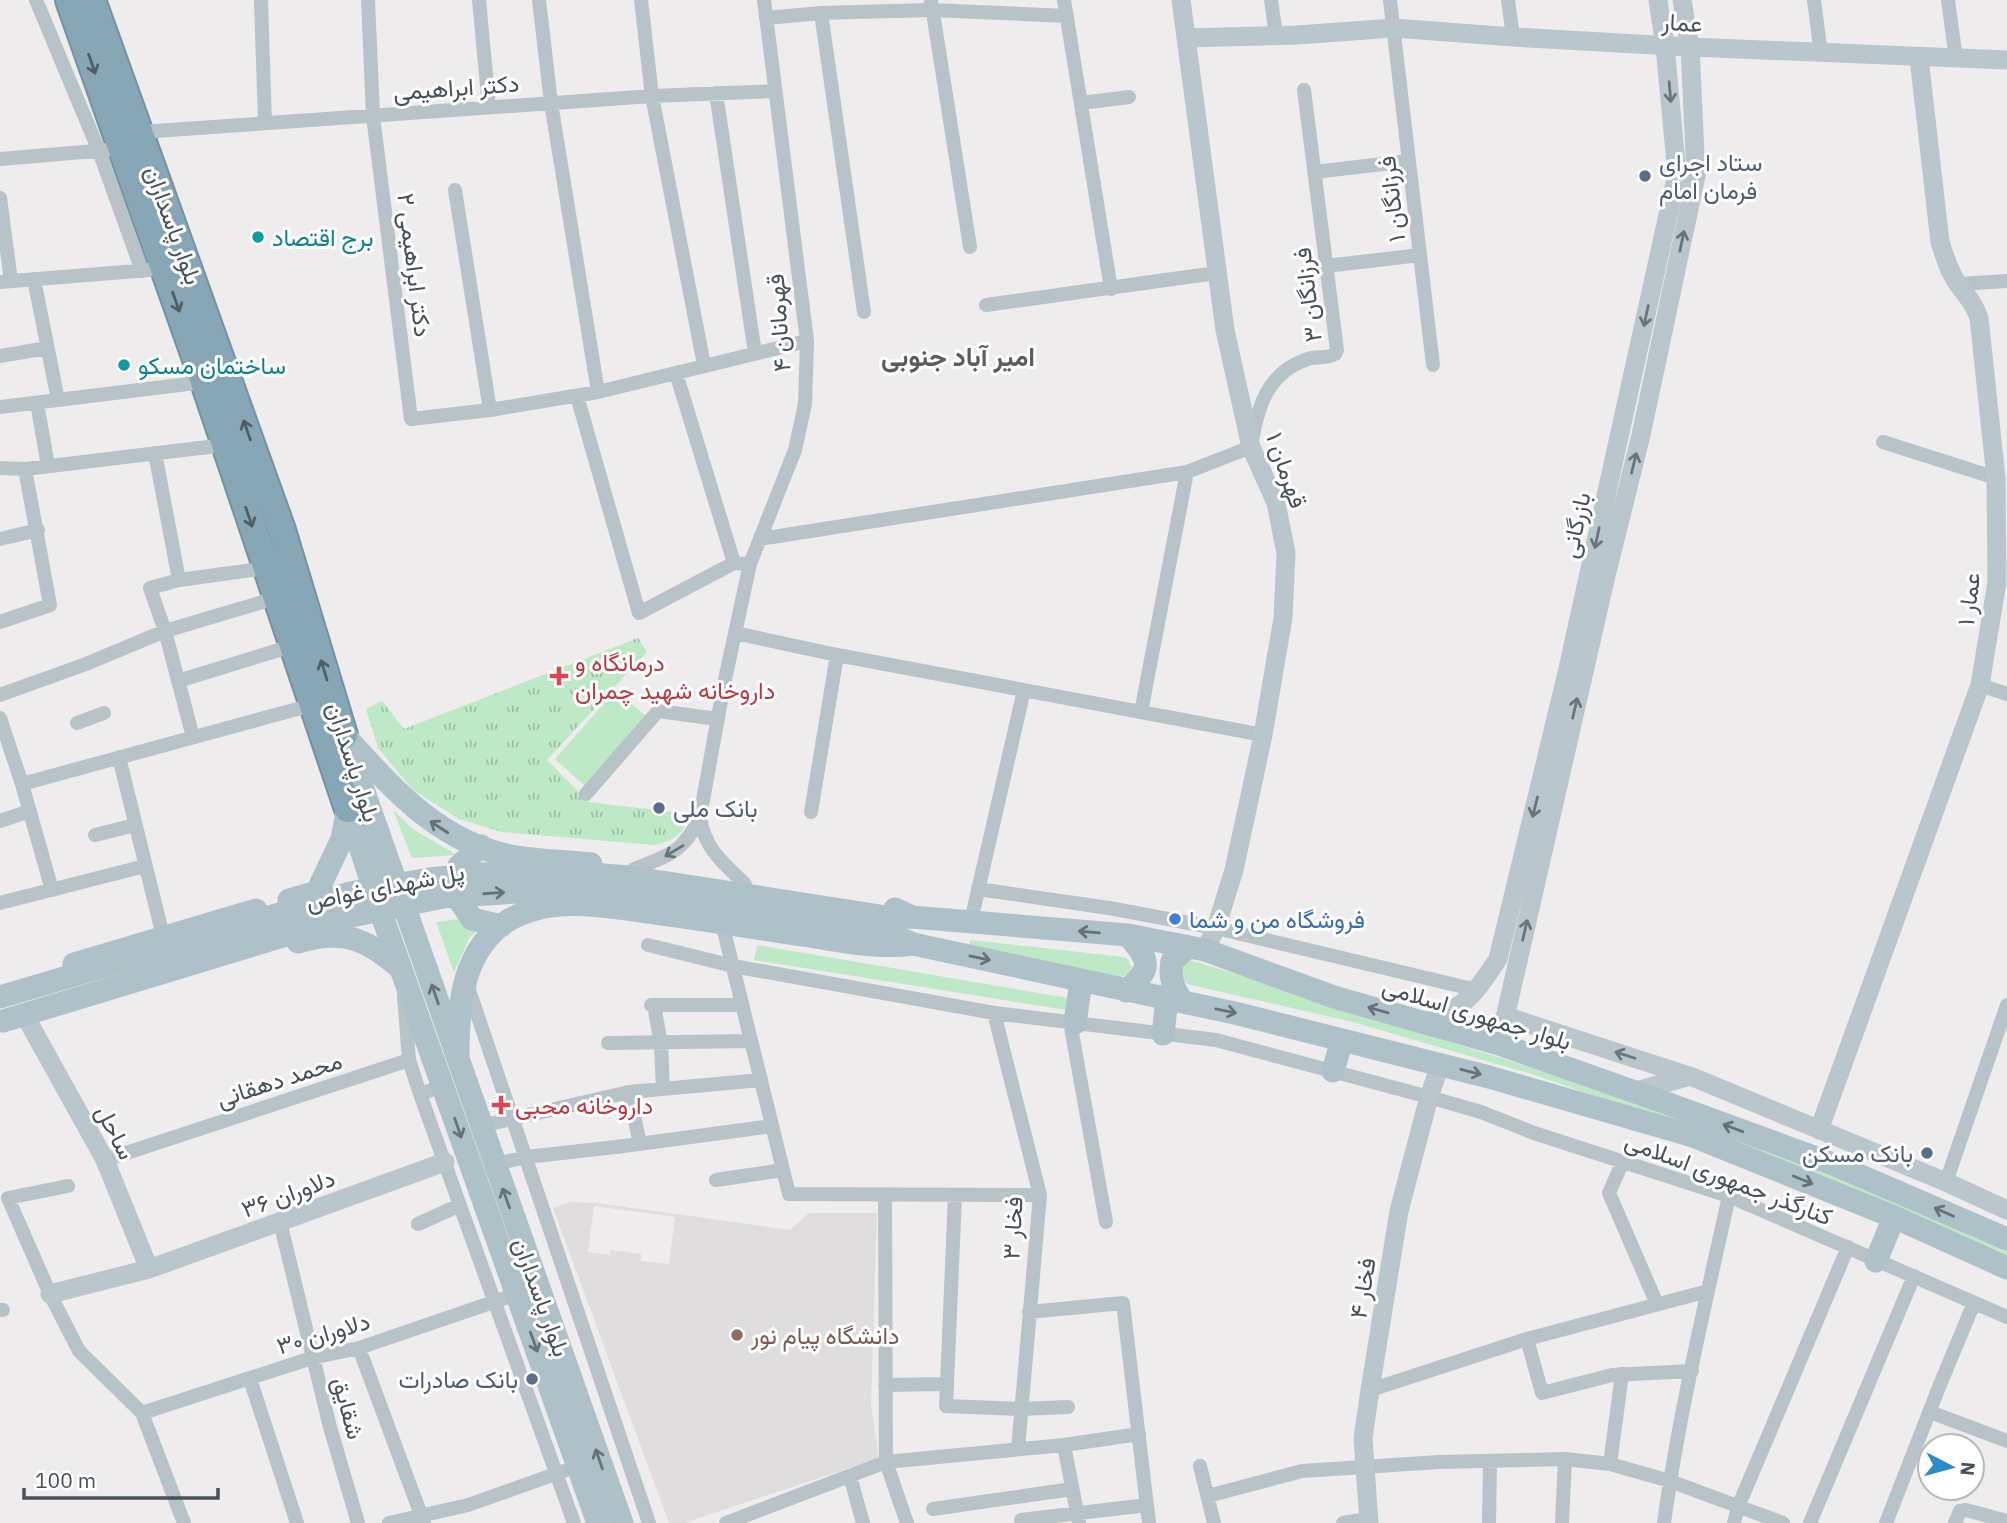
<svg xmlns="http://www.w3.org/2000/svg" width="2007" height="1523" font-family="'IBM Plex Sans',Vazirmatn,sans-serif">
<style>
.education{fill:#dfdddd;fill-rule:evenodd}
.grass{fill:#bde9c6}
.park{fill:url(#park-tufts)}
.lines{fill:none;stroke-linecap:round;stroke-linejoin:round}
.highway-casing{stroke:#7392a2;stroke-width:30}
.street{stroke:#b8c3c7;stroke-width:14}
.secondary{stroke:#b9c6cc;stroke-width:19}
.primary{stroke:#aec0c8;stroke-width:23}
.highway{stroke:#88a7b6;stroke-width:26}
.primary-bridge{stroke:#aec0c8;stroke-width:23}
.oneway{stroke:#505f65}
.oneway2{stroke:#68757a}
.oneway3{stroke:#657379}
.oneway4{stroke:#687479}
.service-dot{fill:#5c6f8a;stroke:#fff;stroke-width:2.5}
.culture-dot{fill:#0f9aa8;stroke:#fff;stroke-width:2.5}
.health-dot{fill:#e0444e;stroke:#fff;stroke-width:2.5}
.shop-dot{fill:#3f7fe0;stroke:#fff;stroke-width:2.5}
.education-dot{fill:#8d6e63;stroke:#fff;stroke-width:2.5}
.labels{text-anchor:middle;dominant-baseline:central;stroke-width:6;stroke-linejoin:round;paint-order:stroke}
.street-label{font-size:24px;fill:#465257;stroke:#fff}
.service-label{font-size:24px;fill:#4e5e75;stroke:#fff;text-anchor:start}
.culture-label{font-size:24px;fill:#0d838f;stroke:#fff;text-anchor:start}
.health-label{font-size:24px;fill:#be3a42;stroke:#fff;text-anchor:start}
.shop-label{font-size:24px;fill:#366cbe;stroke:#fff;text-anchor:start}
.education-label{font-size:24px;fill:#785e54;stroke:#fff;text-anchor:start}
.neighbourhood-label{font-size:26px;font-weight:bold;fill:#595d60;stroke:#fff}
</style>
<defs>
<pattern id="park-tufts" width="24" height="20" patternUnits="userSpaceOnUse" patternTransform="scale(1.75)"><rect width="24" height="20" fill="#bde9c6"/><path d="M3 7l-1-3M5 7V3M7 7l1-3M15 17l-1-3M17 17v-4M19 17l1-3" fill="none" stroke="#9bbfa4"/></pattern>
</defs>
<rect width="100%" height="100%" fill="#eeecec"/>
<path class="education" d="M 570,1202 L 597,1203 L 790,1230 L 809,1213 L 877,1213 L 871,1405 L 879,1458 L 684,1523 L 669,1523 L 553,1208 ZM 594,1206 L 675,1217 L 669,1264 L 641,1261 L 641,1254 L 611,1250 L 610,1255 L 588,1252 Z"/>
<path class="grass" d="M 616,690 L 648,718 L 587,788 L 555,759 Z
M 393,810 L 414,830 L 457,855 L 412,858 Z
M 491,915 L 469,939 L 454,972 L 436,922 Z
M 970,940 L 1123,957 L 1128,959 L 1132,968 L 1128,975 L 1117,978 L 969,946 Z
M 757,945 L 1068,998 L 1066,1010 L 754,960 Z
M 1189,960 L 1267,983 L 1331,1007 L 1453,1043 L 1631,1099 L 1865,1188 L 2007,1249 L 2007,1258 L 1736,1145 L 1535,1075 L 1353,1022 L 1187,984 L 1178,973 L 1180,963 Z"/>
<path class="park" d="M 638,638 L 647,652 L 547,760 L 589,802 L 690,814 C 684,835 673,841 653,845 L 502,832 L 459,819 L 413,790 L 378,748 L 366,709 L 382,701 L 404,729 Z"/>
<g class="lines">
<g class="highway-casing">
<path id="highway" d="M 69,0 L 204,382 L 348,809
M 92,0 L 282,530 L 344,735"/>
</g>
<path class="street" d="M 36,0 L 99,151 L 142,271
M 261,0 L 265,123
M 368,0 L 373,116 L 411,419 L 490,410 L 598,392 L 807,341
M 479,0 L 489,107
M 539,0 L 551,103 L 598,392
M 641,0 L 652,96 L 704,365
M 931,0 L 970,247
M 1064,0 L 1111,289
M 1271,0 L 1276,35
M 1390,0 L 1433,365
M 1508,0 L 1513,37
M 1814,0 L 1821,54
M 1948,0 L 1956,59
M 821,13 L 864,312
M 766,18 L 821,13 L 932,10 L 1067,16
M 716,93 L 755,353
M 1081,103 L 1129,97
M 141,132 L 652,96 L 775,91
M 0,159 L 107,150
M 1314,172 L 1409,161
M 455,190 L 490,410
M 0,198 L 11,281
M 1326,266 L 1420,255
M 34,279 L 58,400
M 0,282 L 149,270
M 1958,284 L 2007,281
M 986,305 L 1216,273
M 0,356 L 47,348
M 676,373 L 734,563
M 577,396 L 639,613 L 734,563 L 750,564
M 37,403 L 48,466
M 0,407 L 204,382
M 1883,442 L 1996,478
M 155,453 L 179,580
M 0,468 L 25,469 L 225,445
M 0,539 L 38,530
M 760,539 L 1187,472 L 1251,447 C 1257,408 1267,372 1308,359 C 1317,356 1326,359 1335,354 L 1337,350 L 1304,90
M 0,622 L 50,605 L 25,469
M 735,633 L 837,655 L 1263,735
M 178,681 L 292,646
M 1980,685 L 2007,694
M 0,695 L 86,664 L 165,631 L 276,598
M 1141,712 L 1187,472
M 0,718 L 22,784 L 52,890
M 77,723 L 104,713
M 193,737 L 165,631 L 150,588 L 179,580 L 267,568
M 119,757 L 163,936
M 22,784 L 312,705
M 586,794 L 658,711 L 718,719
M 811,812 L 837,655
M 700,817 C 704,848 723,863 745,884
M 0,821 L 30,811
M 95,835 L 135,825
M 634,869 C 668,856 684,852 700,817 L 724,684 L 750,564 L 795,450 L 805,404 L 807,341 L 764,0
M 978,889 L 1109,908 L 1216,928 L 1477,990
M 0,903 L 145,866
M 971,921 L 1024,690
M 722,923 L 789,1194 L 1040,1195
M 648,945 L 733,966 L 994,1013 L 1216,1040 L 1429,1097 L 1481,1112 L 1534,1133 L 1729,1196 L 2007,1317
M 467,984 L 649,1523
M 404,996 L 409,1060
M 651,1005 L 742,1005
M 654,1005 L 661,1044 L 663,1089
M 994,1013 L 1040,1195 L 1018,1449
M 1070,1022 L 1106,1222
M 608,1043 L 751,1041
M 629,1092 L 640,1144
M 420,1094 L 574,1523
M 481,1126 L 629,1092 L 761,1080
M 105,1160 L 409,1060 L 420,1094 L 443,1086
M 1623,1161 L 1609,1193 L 1657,1304
M 495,1164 L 526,1157 L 616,1147 L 772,1126
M 716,1180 L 783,1170
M 1946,1182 L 2007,1005
M 68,1186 L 8,1198 L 50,1294 L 79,1351 L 142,1413 L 184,1523
M 885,1195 L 886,1462 L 907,1523
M 280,1222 L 330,1427 L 358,1523
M 418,1224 L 460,1205
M 0,1310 L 3,1310
M 1029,1312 L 1123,1303 L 1149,1523
M 1527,1339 L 1542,1393 L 1612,1375 L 1692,1371
M 359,1348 L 424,1523
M 250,1379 L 297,1523
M 947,1384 L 946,1406 L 1021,1409 L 1068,1407
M 885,1385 L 947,1384 L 955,1195
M 1370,1390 L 1527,1339 L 1708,1291
M 1930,1412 L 2007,1441
M 142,1413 L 312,1358 L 359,1348 L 517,1294
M 1064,1445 L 1079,1523
M 1610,1464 L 1622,1374
M 1200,1466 L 1214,1523
M 850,1476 L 863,1523
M 1208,1496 L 1302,1471 L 1439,1462 L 1565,1459 L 1610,1464 L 1670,1481 L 1783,1523
M 933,1509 L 1072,1489
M 1021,1520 L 1147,1505
M 389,1523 L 468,1505 L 564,1471
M 726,1523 L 886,1462 L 1064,1445 L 1139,1434
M 1343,1523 L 1368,1519
M 1489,1523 L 1490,1462
M 1562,1523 L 1565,1459
M 1664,1523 C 1679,1413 1705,1305 1729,1196
M 1734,1523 L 1738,1507 L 1848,1247
M 1810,1523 L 1914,1276
M 1886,1523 L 1939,1387 L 1974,1303
M 1955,1523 L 1960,1511 L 1966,1510 L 2007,1521"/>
<path class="secondary" d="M 1181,0 L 1225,330 L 1251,447 L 1276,503 L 1286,553 L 1283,618 L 1263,735 L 1234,870 L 1216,928 L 1205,950
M 1186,38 L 1297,35 L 1394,28 L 1513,37 L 1690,47 L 2007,60
M 1505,1016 L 1689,1076
M 29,1023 L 105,1160 L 149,1269
M 1424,1023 C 1467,1006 1473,996 1498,959 L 1567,673 L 1677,174 L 1665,46 L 1658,0
M 1499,1044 L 1605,580 L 1641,435 L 1696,176 L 1690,47 L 1682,0
M 1633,1092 L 1690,1076 L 1946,1182 L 2007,1210
M 1819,1130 L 1980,685 L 1997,582 L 1996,478 L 1979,318 C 1973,302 1968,298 1958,284 C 1949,272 1945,257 1940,242 L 1919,58
M 50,1294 L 149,1269 L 445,1162
M 1369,1523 L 1363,1438 L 1370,1390 L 1399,1211 L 1429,1097 L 1440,1065"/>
<path class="primary" d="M 344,735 C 393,789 440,844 516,857 C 541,861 566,861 591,864
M 348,747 L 622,1523
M 348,809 L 385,924 L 598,1523
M 481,846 L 459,866 L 456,895 L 472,919 L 501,926
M 289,900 L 317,892 L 342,839 L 347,812
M 895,909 L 912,917 L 1128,935 L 1205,950 L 1334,997 L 1499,1044 L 1658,1100 L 1833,1164 L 2007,1239
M 298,942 C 342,929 366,938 400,968
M 74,964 L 256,910
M 1126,991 C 1153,968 1150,961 1128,935
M 1183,1002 C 1173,988 1169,978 1172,961 L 1188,947
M 1075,1023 L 1081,981
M 1163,1034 L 1167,999
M 458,1058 C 458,1012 460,958 500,926 C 515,914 541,906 560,905 C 591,903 624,909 655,913 C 706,920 757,928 808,936 C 843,941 878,949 913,944 L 1239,1014 L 1489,1077 L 1693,1136 L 1894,1217 L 2007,1268
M 1333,1071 L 1342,1040
M 1876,1261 L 1894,1217"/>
<use href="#highway" class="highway"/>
<path class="primary-bridge" d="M 0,997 L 350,893 L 429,879 L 478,874 L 565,872 L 629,877 L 893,918 L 912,917
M 3,1021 L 342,918 L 443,897 L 516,892 L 601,894 L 655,900 L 896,937 L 913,944"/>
</g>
<defs><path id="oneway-shaft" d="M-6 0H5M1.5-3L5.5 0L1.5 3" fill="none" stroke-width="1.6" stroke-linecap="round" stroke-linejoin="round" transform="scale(1.75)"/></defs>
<g class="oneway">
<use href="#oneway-shaft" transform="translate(92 64) rotate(71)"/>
<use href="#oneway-shaft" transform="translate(176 302) rotate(71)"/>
<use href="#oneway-shaft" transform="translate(247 430) rotate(-109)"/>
<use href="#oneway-shaft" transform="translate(249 517) rotate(71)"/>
<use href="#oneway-shaft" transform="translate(324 670) rotate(-107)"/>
</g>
<g class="oneway2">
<use href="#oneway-shaft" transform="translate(1670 92) rotate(85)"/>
<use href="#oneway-shaft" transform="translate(1682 241) rotate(-78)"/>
<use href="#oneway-shaft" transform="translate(1646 316) rotate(102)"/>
<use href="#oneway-shaft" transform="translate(1634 463) rotate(-76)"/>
<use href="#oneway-shaft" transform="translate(1597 538) rotate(102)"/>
<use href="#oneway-shaft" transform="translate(1575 708) rotate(-77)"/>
<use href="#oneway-shaft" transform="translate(1535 807) rotate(104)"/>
<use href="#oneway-shaft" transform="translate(1525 930) rotate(-77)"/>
<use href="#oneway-shaft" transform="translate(1625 1055) rotate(-162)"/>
</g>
<g class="oneway3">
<use href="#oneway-shaft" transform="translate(439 827) rotate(-147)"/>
<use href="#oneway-shaft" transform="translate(494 893) rotate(-4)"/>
<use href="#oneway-shaft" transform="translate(1089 932) rotate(-175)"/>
<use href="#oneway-shaft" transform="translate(980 958) rotate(12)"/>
<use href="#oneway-shaft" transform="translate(435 994) rotate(-109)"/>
<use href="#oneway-shaft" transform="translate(1378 1010) rotate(-164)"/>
<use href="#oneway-shaft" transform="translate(1226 1011) rotate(12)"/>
<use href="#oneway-shaft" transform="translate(1471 1072) rotate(14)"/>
<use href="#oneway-shaft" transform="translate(458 1128) rotate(71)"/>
<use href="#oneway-shaft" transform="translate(1733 1128) rotate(-160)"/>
<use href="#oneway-shaft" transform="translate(1803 1180) rotate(22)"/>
<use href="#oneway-shaft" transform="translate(506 1198) rotate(-110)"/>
<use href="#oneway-shaft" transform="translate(1944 1212) rotate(-156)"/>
<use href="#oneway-shaft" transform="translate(534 1342) rotate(70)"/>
<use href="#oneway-shaft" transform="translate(599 1459) rotate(-109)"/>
</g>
<use class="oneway4" href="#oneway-shaft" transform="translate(674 851) rotate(149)"/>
<g class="service-dot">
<circle cx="1645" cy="176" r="7"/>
<circle cx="659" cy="808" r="7"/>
<circle cx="1927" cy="1153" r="7"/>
<circle cx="532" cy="1379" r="7"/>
</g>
<g class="culture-dot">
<circle cx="258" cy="237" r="7"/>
<circle cx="124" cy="365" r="7"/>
</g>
<g class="health-dot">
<path d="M555.5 665.5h7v7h7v7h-7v7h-7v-7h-7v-7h7z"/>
<path d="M497.5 1094.5h7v7h7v7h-7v7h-7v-7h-7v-7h7z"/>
</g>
<circle class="shop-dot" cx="1175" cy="919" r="7"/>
<circle class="education-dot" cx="737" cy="1335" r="7"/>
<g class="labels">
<g class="street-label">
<text transform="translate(1682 22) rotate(3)">عمار</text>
<text transform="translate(456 87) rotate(-4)">دکتر ابراهیمی</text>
<text transform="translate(1391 199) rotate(-97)">فرزانگان ۱</text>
<text transform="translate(174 225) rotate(70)">بلوار پاسداران</text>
<text transform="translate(415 265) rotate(83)">دکتر ابراهیمی ۲</text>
<text transform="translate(1307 295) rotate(-97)">فرزانگان ۳</text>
<text transform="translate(778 323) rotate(-94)">قهرمانان ۴</text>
<text transform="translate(1287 470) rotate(71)">قهرمان ۱</text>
<text transform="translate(1575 525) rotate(-78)">بازرگانی</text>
<text transform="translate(1968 599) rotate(-83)">عمار ۱</text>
<text transform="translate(354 762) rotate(72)">بلوار پاسداران</text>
<text transform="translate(385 886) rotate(-11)">پل شهدای غواص</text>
<text transform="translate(1477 1013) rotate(17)">بلوار جمهوری اسلامی</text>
<text transform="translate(279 1079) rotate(-18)">محمد دهقانی</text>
<text transform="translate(116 1132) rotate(63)">ساحل</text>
<text transform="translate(1729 1178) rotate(21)">کنارگذر جمهوری اسلامی</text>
<text transform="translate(288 1193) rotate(-20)">دلاوران ۳۶</text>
<text transform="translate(1012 1228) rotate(-87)">فخار ۳</text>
<text transform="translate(1362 1288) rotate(-81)">فخار ۴</text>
<text transform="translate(542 1297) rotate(70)">بلوار پاسداران</text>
<text transform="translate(323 1333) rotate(-16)">دلاوران ۳۰</text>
<text transform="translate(349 1408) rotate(75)">شقایق</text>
</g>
<g class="service-label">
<text x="1659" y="162">ستاد اجرای<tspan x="1659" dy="28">فرمان امام</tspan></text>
<text x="673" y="808">بانک ملی</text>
<text x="1913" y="1153" text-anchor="end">بانک مسکن</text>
<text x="518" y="1379" text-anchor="end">بانک صادرات</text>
</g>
<g class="culture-label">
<text x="272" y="237">برج اقتصاد</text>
<text x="138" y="365">ساختمان مسکو</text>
</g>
<g class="health-label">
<text x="575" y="662">درمانگاه و<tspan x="575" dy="28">داروخانه شهید چمران</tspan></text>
<text x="515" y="1105">داروخانه محبی</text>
</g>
<g class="shop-label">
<text x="1189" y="919">فروشگاه من و شما</text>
</g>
<g class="education-label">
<text x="751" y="1335">دانشگاه پیام نور</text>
</g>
<g class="neighbourhood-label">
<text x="958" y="356">امير آباد جنوبی</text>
</g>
</g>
<g transform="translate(1951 1467) rotate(96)"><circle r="33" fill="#ffffff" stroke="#b5babc" stroke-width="2"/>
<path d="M0-5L12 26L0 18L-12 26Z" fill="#2a8dc9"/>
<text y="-10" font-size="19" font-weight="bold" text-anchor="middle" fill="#465257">N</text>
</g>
<path d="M24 1488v10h194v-10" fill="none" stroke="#465257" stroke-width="3.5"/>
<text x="35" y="1488" font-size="21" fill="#465257" stroke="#ffffff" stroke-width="5" paint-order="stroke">100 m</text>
</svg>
